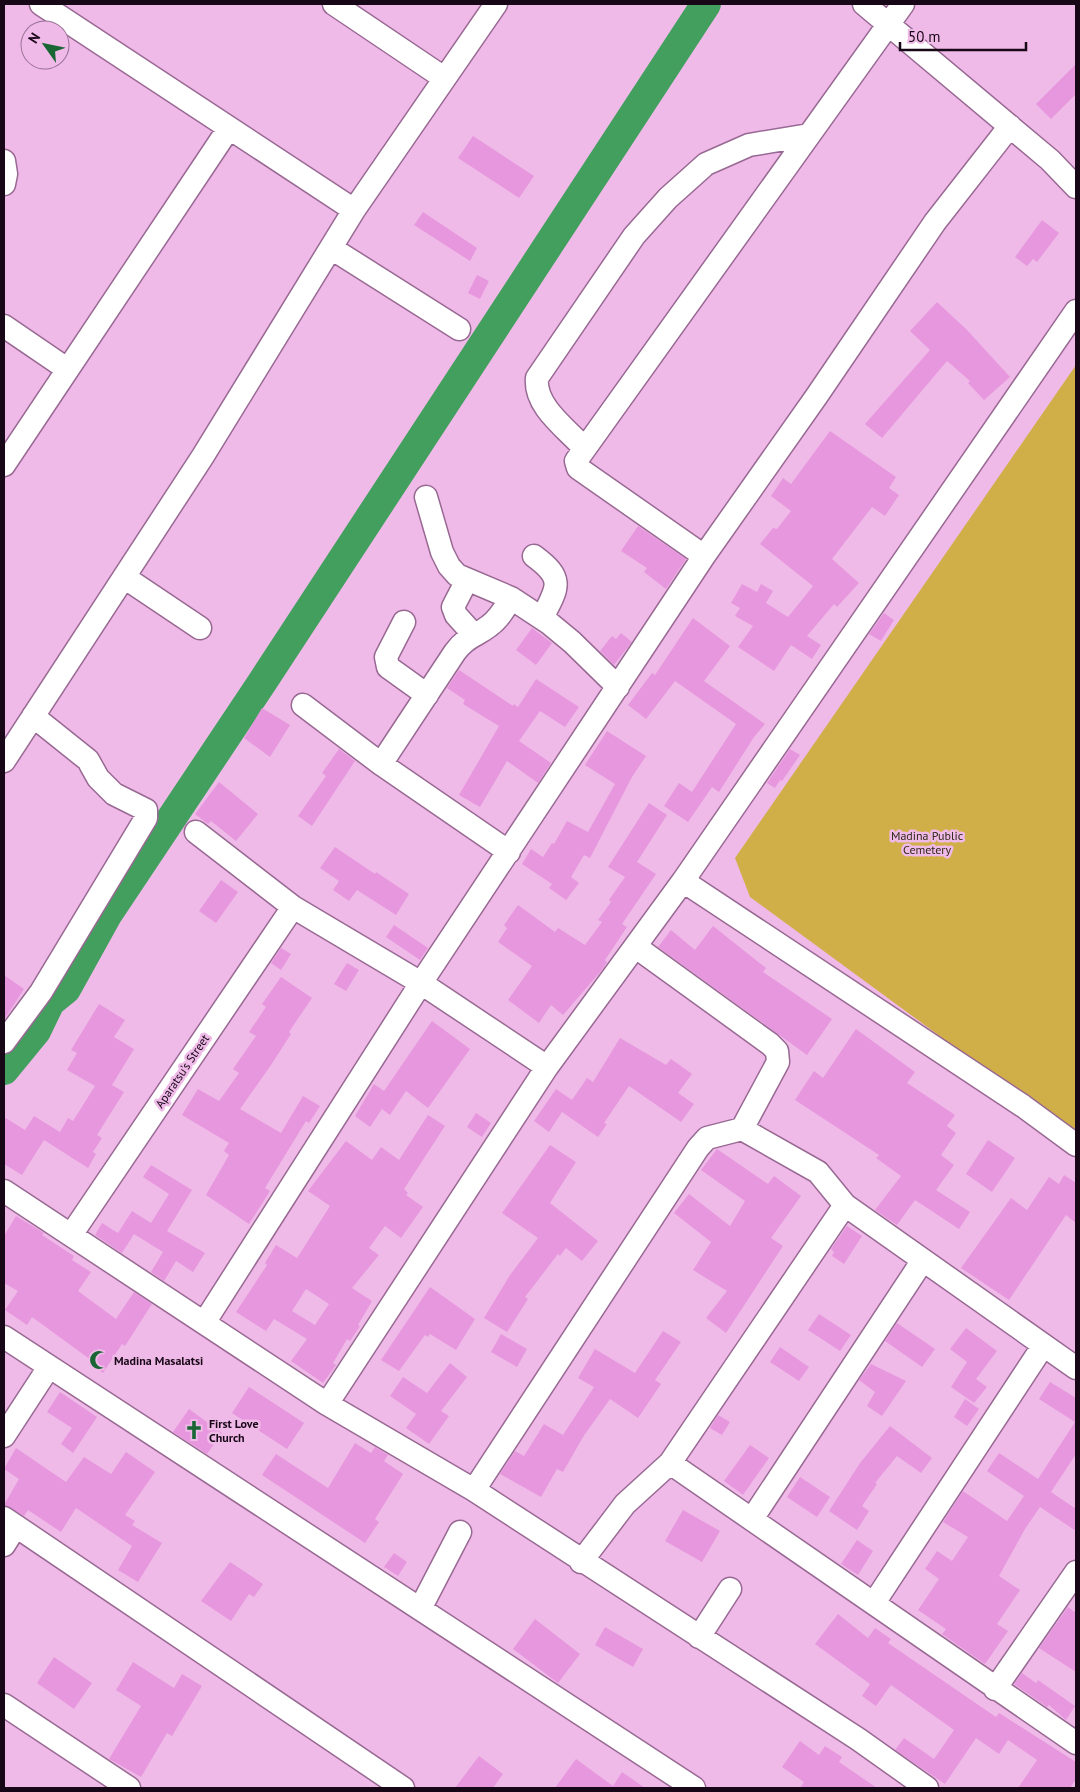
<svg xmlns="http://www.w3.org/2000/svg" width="1080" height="1792" font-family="'PT Sans',sans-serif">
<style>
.green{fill:#d0af49}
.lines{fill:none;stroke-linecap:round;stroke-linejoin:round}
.river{stroke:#429f5e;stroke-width:30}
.building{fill:#e797de;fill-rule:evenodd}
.minor-casing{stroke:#986993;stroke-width:25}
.minor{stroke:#fff;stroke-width:22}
.labels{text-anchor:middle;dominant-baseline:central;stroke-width:5;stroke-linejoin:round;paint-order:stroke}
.park-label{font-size:12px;fill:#2f2916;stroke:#efbae8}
.street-label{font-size:12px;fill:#180717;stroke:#efbae8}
.poi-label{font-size:12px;font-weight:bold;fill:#180717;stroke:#efbae8;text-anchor:start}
</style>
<rect width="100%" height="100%" fill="#efbae8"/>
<path class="green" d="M 1076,365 L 1076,1136 L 750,897 L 735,858 Z"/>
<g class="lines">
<path class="river" d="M 4,1070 L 36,1031 L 50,1002 L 66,989 L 107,915 L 263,681 L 706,4"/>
</g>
<path class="building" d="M 1076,64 L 1076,94 L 1051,119 L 1036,104 Z
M 473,136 L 534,176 L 519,198 L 458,158 Z
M 423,212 L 477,248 L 470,261 L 414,225 Z
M 1042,220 L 1059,233 L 1037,262 L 1033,259 L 1027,266 L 1015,257 Z
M 477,275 L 489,281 L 480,299 L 468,293 Z
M 937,302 L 967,330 L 1010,377 L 984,400 L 968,383 L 970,381 L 947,361 L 882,438 L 865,424 L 930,350 L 910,331 Z
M 830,431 L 896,477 L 889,488 L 899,495 L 885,516 L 872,507 L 832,559 L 859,583 L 837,607 L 834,604 L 807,636 L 821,645 L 812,659 L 791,645 L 774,671 L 738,647 L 753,626 L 735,616 L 740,608 L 731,603 L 742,584 L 757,592 L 761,584 L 773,591 L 766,603 L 788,617 L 813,586 L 760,544 L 773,528 L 777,529 L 791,511 L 771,496 L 783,478 L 791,484 Z
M 638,526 L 686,559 L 666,589 L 644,572 L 647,568 L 621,551 Z
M 884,613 L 894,620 L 881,641 L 869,634 Z
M 693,618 L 730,646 L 704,681 L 765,724 L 754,737 L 719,792 L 712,787 L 688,822 L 664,806 L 679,783 L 692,792 L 736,724 L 675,681 L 646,719 L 628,705 L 652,673 L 655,675 Z
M 532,628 L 552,643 L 536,665 L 516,650 Z
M 621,633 L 632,642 L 614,665 L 600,651 L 612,636 L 616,639 Z
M 459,670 L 513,706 L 514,704 L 518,707 L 536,679 L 579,707 L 565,727 L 540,711 L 519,741 L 551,763 L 538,783 L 507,761 L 480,807 L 459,795 L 499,726 L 463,704 L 465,700 L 447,688 Z
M 262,708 L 290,725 L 270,757 L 244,738 Z
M 607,731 L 646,756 L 632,777 L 590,858 L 584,855 L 571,877 L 579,883 L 566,900 L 549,888 L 552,884 L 522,864 L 531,849 L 543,857 L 552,843 L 554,844 L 567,821 L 588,832 L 615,784 L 585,765 Z
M 339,749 L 355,761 L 312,826 L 298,816 L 326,776 L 322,773 Z
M 790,749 L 800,755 L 782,781 L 780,780 L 775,788 L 767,783 Z
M 219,782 L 258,814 L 236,841 L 211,821 L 208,824 L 195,814 Z
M 649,803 L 667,815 L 637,862 L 656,874 L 622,924 L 627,927 L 605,960 L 607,962 L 601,971 L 563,1015 L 551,1005 L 539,1023 L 508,1000 L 532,966 L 498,942 L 507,928 L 504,925 L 518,905 L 555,932 L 558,928 L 585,945 L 602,922 L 598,920 L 611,902 L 609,900 L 625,877 L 608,867 Z
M 335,847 L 375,874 L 376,872 L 409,894 L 396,915 L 357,890 L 349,901 L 333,890 L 339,881 L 320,868 Z
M 221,880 L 238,892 L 216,923 L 199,911 Z
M 394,925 L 428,948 L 420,960 L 386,937 Z
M 713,926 L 766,968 L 763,972 L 832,1019 L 807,1055 L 658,947 L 671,930 L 695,950 Z
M 281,948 L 291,954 L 281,970 L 271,963 Z
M 347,963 L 359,970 L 346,991 L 334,984 Z
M 4,975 L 24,989 L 4,1020 Z
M 281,977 L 312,998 L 289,1032 L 291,1034 L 271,1065 L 240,1109 L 281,1133 L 303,1096 L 320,1106 L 309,1123 L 306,1121 L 265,1188 L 270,1191 L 249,1224 L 206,1195 L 229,1155 L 224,1151 L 229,1143 L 182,1115 L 198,1089 L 219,1101 L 239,1073 L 233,1069 L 256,1036 L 249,1032 L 266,1007 L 262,1004 Z
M 99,1004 L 125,1020 L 114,1037 L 134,1049 L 112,1085 L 124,1092 L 97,1135 L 102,1138 L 93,1152 L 96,1154 L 88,1168 L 44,1140 L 22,1175 L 4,1164 L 4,1117 L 25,1130 L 34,1116 L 60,1132 L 68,1118 L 73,1121 L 95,1086 L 67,1070 L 77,1053 L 71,1050 Z
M 432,1021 L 470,1049 L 428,1108 L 406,1091 L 390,1115 L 382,1109 L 370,1127 L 355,1116 L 374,1084 L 384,1091 Z
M 856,1029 L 915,1072 L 907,1083 L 955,1115 L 947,1126 L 956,1133 L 941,1155 L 954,1165 L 936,1190 L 970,1212 L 959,1229 L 915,1200 L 897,1225 L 875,1210 L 901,1176 L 876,1158 L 879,1155 L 795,1100 L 814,1071 L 823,1078 Z
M 620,1038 L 666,1065 L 671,1059 L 692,1074 L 678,1093 L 694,1104 L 681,1122 L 629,1086 L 604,1123 L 607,1124 L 598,1137 L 562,1112 L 549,1132 L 534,1121 L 556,1089 L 572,1100 L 587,1078 L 593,1082 Z
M 476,1113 L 491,1123 L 482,1137 L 467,1127 Z
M 428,1115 L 445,1126 L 404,1189 L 408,1193 L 406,1195 L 423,1207 L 401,1238 L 385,1226 L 369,1248 L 379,1255 L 352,1288 L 372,1301 L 358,1325 L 360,1326 L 350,1341 L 347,1339 L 333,1363 L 336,1365 L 323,1383 L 291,1361 L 307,1339 L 274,1319 L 266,1331 L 236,1312 L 267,1265 L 265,1263 L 276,1245 L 297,1258 L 330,1206 L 308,1191 L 346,1141 L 372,1160 L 381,1147 L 399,1160 ZM 306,1289 L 329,1304 L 315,1325 L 292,1311 Z
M 988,1140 L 1015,1158 L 992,1192 L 966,1174 Z
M 550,1145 L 576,1162 L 550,1203 L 598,1241 L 582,1261 L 566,1248 L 560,1256 L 558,1254 L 525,1297 L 528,1299 L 507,1332 L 484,1318 L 510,1275 L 538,1238 L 502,1213 Z
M 717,1149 L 768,1184 L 774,1176 L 801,1196 L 771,1238 L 783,1246 L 726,1333 L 706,1318 L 727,1291 L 693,1270 L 711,1242 L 674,1213 L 689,1194 L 730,1226 L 745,1201 L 701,1170 Z
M 151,1165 L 192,1190 L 167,1231 L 205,1253 L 193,1272 L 176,1261 L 164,1281 L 151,1272 L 163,1252 L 134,1234 L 122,1253 L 95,1235 L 102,1223 L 118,1233 L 132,1211 L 151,1223 L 169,1194 L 143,1177 Z
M 1064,1175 L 1076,1183 L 1076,1223 L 1066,1215 L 1009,1300 L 961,1268 L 1011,1198 L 1027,1210 L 1049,1177 L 1059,1184 Z
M 16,1216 L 44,1233 L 42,1235 L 74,1256 L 72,1260 L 91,1272 L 78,1291 L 116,1319 L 134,1292 L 152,1304 L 125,1346 L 122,1344 L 103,1373 L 89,1364 L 91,1360 L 32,1317 L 27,1325 L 5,1310 L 18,1291 L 4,1283 L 4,1236 Z
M 847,1226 L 862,1236 L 844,1264 L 832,1256 L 834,1252 L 831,1249 Z
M 430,1287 L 475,1319 L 456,1350 L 430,1334 L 428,1337 L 425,1335 L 399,1371 L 381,1360 Z
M 819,1314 L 851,1335 L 840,1351 L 808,1330 Z
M 897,1323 L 935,1349 L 922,1367 L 885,1341 Z
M 966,1328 L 997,1351 L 976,1379 L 987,1387 L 974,1403 L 951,1387 L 967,1362 L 950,1349 Z
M 663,1331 L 681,1342 L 655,1380 L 661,1384 L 638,1418 L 610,1399 L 583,1437 L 563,1472 L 557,1469 L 541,1497 L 500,1474 L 515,1451 L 524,1456 L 544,1424 L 563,1435 L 594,1387 L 578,1378 L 595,1349 L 635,1373 Z
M 501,1334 L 527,1349 L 517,1367 L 491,1352 Z
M 780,1347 L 809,1367 L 799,1381 L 770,1362 Z
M 450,1363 L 467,1377 L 441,1411 L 449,1416 L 429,1444 L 406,1428 L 416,1414 L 390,1396 L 403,1377 L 427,1393 Z
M 871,1364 L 906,1381 L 882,1416 L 867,1406 L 875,1392 L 859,1380 Z
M 1050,1382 L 1076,1398 L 1076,1454 L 1051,1492 L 1076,1509 L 1076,1531 L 1040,1507 L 1025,1529 L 999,1576 L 1020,1590 L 997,1624 L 1008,1631 L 985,1664 L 942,1634 L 946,1629 L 918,1610 L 939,1579 L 925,1569 L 937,1551 L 952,1561 L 968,1537 L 943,1522 L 963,1491 L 1007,1521 L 1024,1496 L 987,1471 L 999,1453 L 1038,1479 L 1075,1422 L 1039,1399 Z
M 249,1387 L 304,1423 L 287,1449 L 232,1413 Z
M 60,1392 L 97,1417 L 73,1453 L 61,1444 L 72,1428 L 47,1412 Z
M 965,1399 L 979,1409 L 967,1426 L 954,1417 Z
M 189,1409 L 222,1433 L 207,1454 L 173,1432 Z
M 718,1415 L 730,1422 L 722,1435 L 710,1428 Z
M 890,1426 L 932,1458 L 921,1473 L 897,1456 L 875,1483 L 877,1484 L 862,1506 L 869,1511 L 857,1530 L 829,1511 L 860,1463 Z
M 355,1443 L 371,1453 L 375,1447 L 388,1455 L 384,1461 L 403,1474 L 375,1519 L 379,1522 L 365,1543 L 262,1475 L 276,1454 L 328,1488 Z
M 750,1445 L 769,1458 L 743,1495 L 724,1481 Z
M 16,1448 L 66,1482 L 84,1457 L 111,1474 L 126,1452 L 155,1472 L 125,1515 L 135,1521 L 132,1525 L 162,1543 L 138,1582 L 118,1570 L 132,1546 L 76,1508 L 61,1532 L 28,1510 L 24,1516 L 4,1505 L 19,1479 L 4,1469 Z
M 800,1477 L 830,1497 L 817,1517 L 787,1497 Z
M 683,1510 L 720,1531 L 702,1562 L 665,1541 Z
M 857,1540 L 873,1551 L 858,1575 L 841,1564 Z
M 394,1553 L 407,1562 L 398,1576 L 384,1567 Z
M 230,1562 L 263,1584 L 254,1597 L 249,1594 L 231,1621 L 201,1601 Z
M 1068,1607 L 1076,1613 L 1076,1672 L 1039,1648 Z
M 838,1614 L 868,1638 L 875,1628 L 891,1639 L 888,1643 L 977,1704 L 996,1717 L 999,1713 L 1076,1762 L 1076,1779 L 1070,1788 L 1018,1788 L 1037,1760 L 1008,1740 L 999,1754 L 976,1738 L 945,1784 L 895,1750 L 904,1738 L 934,1759 L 954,1730 L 891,1685 L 876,1706 L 862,1696 L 870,1684 L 815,1644 Z
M 535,1619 L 580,1654 L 558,1683 L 513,1649 Z
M 605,1627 L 643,1649 L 633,1667 L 595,1645 Z
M 54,1657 L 92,1683 L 74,1709 L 37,1683 Z
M 133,1662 L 174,1688 L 182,1674 L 202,1686 L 172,1736 L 167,1733 L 141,1777 L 109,1759 L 141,1706 L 116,1690 Z
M 1022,1673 L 1036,1683 L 1038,1680 L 1075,1706 L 1066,1720 L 1049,1705 L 1047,1707 L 1014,1684 Z
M 800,1741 L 819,1755 L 825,1746 L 842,1757 L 839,1762 L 877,1788 L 800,1788 L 804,1782 L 782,1767 Z
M 479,1756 L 503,1774 L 493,1788 L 455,1788 Z
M 576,1759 L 613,1786 L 622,1772 L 645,1788 L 555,1788 Z"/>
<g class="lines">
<g class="minor-casing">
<path id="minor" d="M 41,4 L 354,210
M 334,4 L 444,78
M 864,4 L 1050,160 L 1076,187
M 4,161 L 6,174 L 4,184
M 331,248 L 459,329
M 4,326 L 67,369
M 584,448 C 566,428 534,406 537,378 L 634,236 L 668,198 L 706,164 L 749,145 L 809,135
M 4,465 L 229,128
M 426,497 L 442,552 L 449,566 L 457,575 L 511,598 L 549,623 L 572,642 L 618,687
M 534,556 C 565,579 558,587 542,618
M 704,556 L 578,468 L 576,461 L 903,4
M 124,577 L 200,628
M 467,580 L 453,607 L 456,615 L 474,635
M 404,622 L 386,657 L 388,667 L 427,695
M 303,705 L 381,764 L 509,852
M 4,761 L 203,456 L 354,210 L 496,4
M 381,764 L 455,652 C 467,636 475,637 489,626 C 499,619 505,608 511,598
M 196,832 L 293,907 L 421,983 L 547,1067
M 683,881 L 1023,1106 L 1076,1145
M 4,1042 L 41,992 L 146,818 L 146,810 L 114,794 L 98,778 L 88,760 L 33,716
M 742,1129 L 818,1172 L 845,1205 L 1076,1368
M 4,1191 L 327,1404 L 474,1490 L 858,1739 L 927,1788
M 71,1235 L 293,907
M 204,1323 L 421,983 L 704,556 L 816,397 L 935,222 L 1010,126
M 4,1337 L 694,1788
M 327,1404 L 547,1067 L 683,881 L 1076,311
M 4,1436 L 49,1367
M 670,1463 L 1076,1743
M 474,1490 L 698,1148 L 707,1138 L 742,1129 L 778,1062 L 777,1051 L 770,1044 L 636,947
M 4,1518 L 403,1788
M 752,1519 L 923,1260
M 4,1545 L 16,1526
M 581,1562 L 625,1504 L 670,1463 L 845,1205
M 874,1603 L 1043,1346
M 420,1609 L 460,1532
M 699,1637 L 730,1589
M 995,1689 L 1076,1572
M 4,1705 L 129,1788"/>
</g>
<use href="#minor" class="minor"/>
</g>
<defs>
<g id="mosque-bare" transform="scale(1.5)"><path d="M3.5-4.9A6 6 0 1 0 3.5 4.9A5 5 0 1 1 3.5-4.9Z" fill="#196634" stroke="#efbae8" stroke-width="2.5" paint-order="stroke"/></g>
<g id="church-bare" transform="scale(1.5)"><path d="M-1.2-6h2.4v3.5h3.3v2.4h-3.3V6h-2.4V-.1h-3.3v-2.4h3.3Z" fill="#196634" stroke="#efbae8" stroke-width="2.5" paint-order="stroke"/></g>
</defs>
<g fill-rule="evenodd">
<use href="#mosque-bare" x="99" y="1360"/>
<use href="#church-bare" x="194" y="1430"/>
</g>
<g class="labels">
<g class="park-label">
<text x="927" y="835">Madina Public<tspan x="927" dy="14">Cemetery</tspan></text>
</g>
<g class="street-label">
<text transform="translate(182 1071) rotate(-56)">Aparatsu’s Street</text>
</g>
<g class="poi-label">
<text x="114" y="1360">Madina Masalatsi</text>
<text x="209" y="1423">First Love<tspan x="209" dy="14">Church</tspan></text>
</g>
</g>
<rect width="1080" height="1792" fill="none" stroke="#180717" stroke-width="10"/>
<g transform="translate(45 45) rotate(303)"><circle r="24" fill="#efbae8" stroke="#997294"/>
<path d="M0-4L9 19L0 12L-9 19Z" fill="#196634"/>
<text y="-8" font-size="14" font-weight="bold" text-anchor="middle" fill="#180717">N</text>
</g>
<path d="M900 42v8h126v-8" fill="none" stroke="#180717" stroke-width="2.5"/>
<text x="908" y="42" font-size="15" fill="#180717" stroke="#efbae8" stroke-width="4" paint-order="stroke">50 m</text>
</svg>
